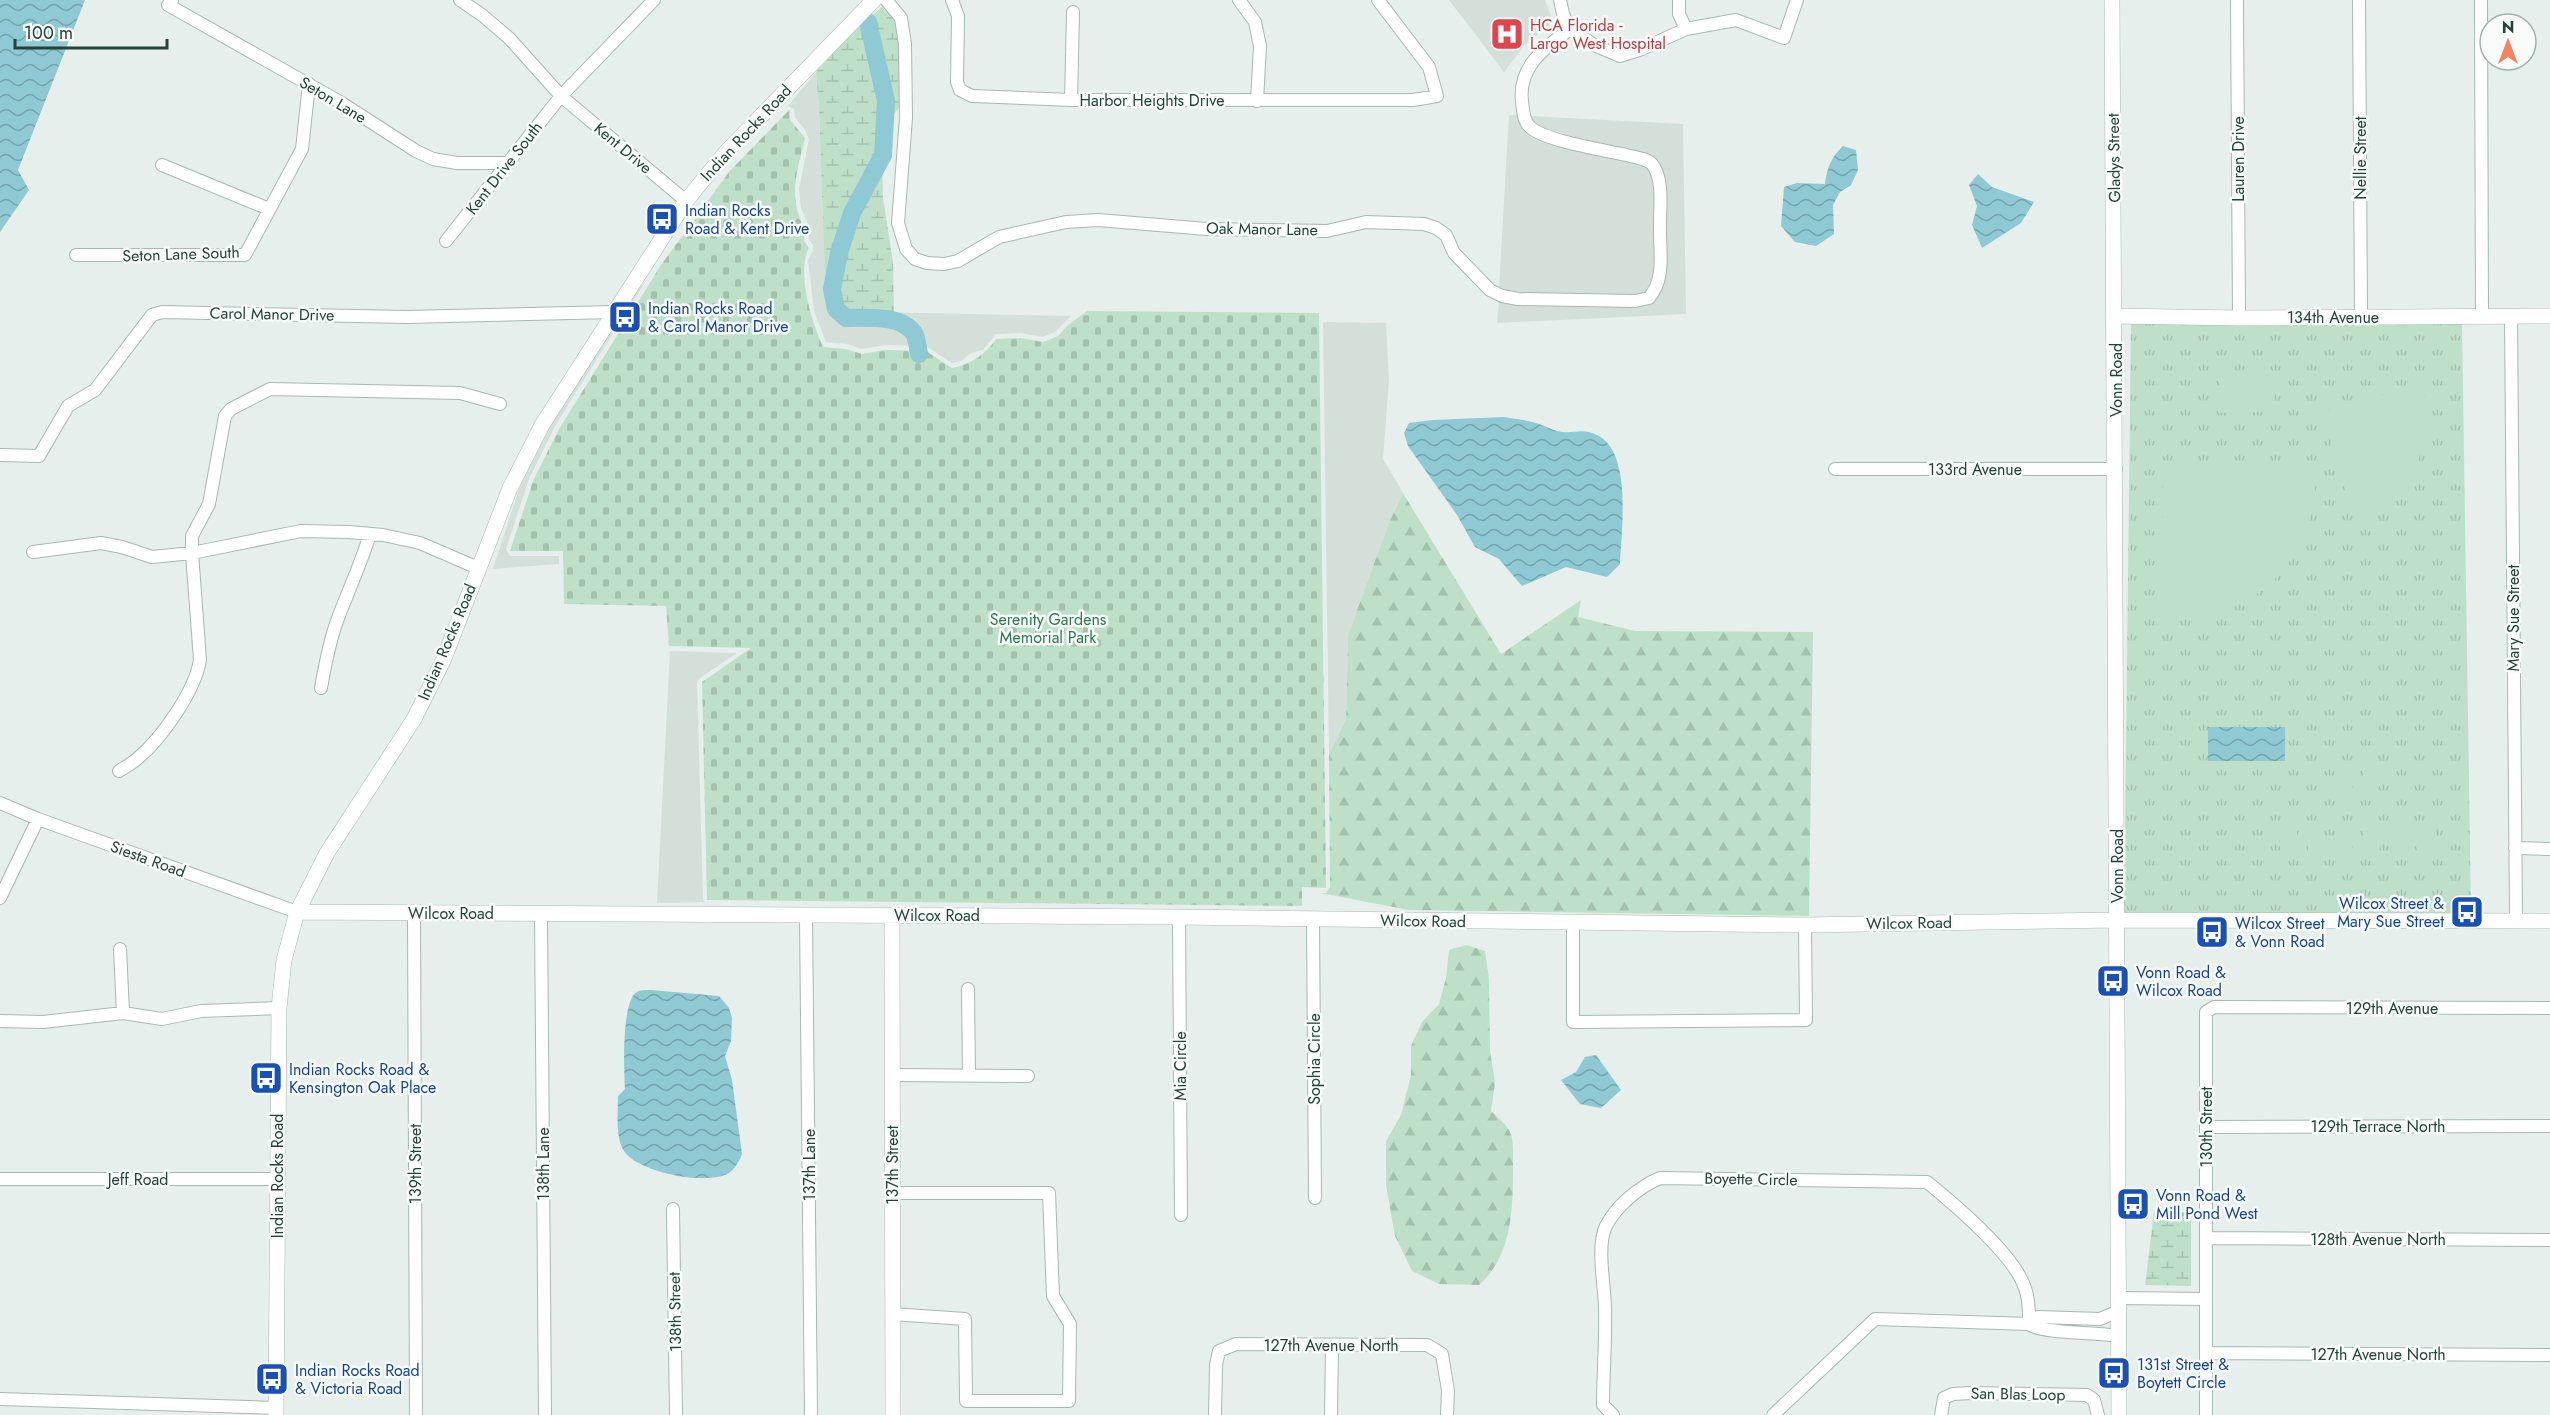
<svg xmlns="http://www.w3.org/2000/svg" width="2550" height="1415" font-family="Jost,sans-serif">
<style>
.built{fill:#d4dfda}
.grass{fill:url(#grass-tufts)}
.forest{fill:url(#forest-firs)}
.wetland{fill:url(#wetland-marsh)}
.cemetery{fill:url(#cemetery-stones)}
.pitch{fill:#bfe0c8}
.water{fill:url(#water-waves)}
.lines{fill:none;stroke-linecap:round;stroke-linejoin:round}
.river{stroke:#8ec9d4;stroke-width:18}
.minor-casing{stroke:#a8b8b2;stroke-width:14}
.tertiary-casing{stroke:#a8b8b2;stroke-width:16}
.minor{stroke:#fff;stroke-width:12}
.tertiary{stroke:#fff;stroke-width:15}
.labels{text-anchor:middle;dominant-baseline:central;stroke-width:5;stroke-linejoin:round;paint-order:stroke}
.health-label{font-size:16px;fill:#be3a42;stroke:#f7fbf9;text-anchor:start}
.street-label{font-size:16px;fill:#24423a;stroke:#f7fbf9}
.transit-label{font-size:16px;fill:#164399;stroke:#f7fbf9;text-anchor:start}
.park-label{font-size:16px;fill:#2d7a4b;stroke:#f7fbf9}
</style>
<defs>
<pattern id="grass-tufts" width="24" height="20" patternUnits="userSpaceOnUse" patternTransform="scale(1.5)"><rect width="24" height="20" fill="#bfe0c8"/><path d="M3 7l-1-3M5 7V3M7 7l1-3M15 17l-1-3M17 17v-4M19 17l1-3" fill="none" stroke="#a4c1ad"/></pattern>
<pattern id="forest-firs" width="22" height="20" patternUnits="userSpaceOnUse" patternTransform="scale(1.5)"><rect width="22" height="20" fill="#bfe0c8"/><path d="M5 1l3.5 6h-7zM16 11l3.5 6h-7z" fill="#a4c1ad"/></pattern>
<pattern id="wetland-marsh" width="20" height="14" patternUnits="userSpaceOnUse" patternTransform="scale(1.5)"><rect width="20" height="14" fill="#bfe0c8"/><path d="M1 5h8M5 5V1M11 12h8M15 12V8" fill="none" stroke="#a4c1ad"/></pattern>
<pattern id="cemetery-stones" width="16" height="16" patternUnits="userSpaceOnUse" patternTransform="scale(1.5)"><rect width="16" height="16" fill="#bfe0c8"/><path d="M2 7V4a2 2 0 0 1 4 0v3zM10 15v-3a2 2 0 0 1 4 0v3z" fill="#a4c1ad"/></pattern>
<pattern id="water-waves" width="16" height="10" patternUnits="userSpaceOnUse" patternTransform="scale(1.5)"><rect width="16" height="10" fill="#8ec9d4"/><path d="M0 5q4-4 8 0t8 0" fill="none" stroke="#74a5ad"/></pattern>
</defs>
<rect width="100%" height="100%" fill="#e6efeb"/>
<path class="built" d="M 1449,0 L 1545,0 L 1553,22 L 1524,46 L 1504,72 Z
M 816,72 L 819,109 L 826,311 L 1071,316 L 1055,332 L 1043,337 L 1021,333 L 996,334 L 983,350 L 971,353 L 961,361 L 952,363 L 926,346 L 885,345 L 862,349 L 847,344 L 826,342 L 814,311 L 808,260 L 813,251 L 813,245 L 809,240 L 809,227 L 801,208 L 799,189 L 809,139 L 804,128 L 795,118 L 794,109 L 788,106 Z
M 1509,115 L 1518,115 L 1580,151 L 1640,164 L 1648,168 L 1654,181 L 1655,276 L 1646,292 L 1634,295 L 1518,293 L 1499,288 Z
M 1530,116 L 1683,124 L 1686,314 L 1497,323 L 1499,301 L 1518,305 L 1659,293 L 1665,277 L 1664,179 L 1643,153 L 1583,140 L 1539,126 L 1532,121 Z
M 647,279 L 555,426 L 529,479 L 506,549 L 510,556 L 559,556 L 559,564 L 493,569 L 527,464 L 625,306 Z
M 1323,322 L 1386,323 L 1389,380 L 1383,459 L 1403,493 L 1388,525 L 1348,635 L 1346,719 L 1329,754 Z
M 670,651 L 737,653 L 700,678 L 697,682 L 703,900 L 705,902 L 657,903 Z"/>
<path class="grass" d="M 2131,323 L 2462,323 L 2471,914 L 2124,914 Z"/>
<path class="forest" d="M 1403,493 L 1501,654 L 1581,600 L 1578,617 L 1635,631 L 1813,632 L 1809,916 L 1409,910 L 1320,893 L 1326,893 L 1330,887 L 1329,754 L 1346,719 L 1348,635 L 1388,525 Z
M 1466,945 L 1485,951 L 1489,979 L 1490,1051 L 1495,1083 L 1491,1111 C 1497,1117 1507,1125 1510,1132 C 1514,1140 1513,1155 1513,1164 C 1513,1207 1513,1255 1479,1285 L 1439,1284 L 1412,1271 L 1395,1236 L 1386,1185 L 1386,1141 L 1401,1115 L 1411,1075 L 1411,1046 L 1422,1022 L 1439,1004 L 1446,978 L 1449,950 Z"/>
<path class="wetland" d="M 882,7 L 896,22 L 900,45 L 900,107 L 887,121 L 882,159 L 883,198 L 893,262 L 894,312 L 826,311 L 819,109 L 816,72 L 853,32 Z
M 2191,1212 L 2191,1286 L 2145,1285 L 2154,1213 Z"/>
<path class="cemetery" d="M 790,109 L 790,120 L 805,138 C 800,161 791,185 797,209 C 800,222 806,228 804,241 L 809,248 C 796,273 812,322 823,347 L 846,349 L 862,354 L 885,350 L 926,351 L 952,368 C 970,365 986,354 996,339 L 1021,338 L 1043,342 L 1058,336 L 1068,325 L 1087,311 L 1319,313 L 1326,888 L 1302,887 L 1302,906 L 707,900 L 702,682 L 751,648 L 669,646 L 666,606 L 564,604 L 563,551 L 510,551 L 533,481 L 559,429 L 661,265 L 729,172 Z"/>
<path class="pitch" d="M 2272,370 L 2273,412 L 2220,413 L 2220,371 Z
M 2421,384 C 2440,440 2412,497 2353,512 L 2322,412 Z
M 2168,467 L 2316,467 C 2316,560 2257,623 2162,618 L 2163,473 Z
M 2335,764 L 2352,764 L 2352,800 L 2335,800 Z
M 2363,764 L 2379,764 L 2379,800 L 2363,800 Z
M 2280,822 L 2297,822 L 2297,858 L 2280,858 Z
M 2308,822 L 2324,822 L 2325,858 L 2308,858 Z
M 2335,822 L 2352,822 L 2352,858 L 2335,858 Z
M 2363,822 L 2379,822 L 2380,858 L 2363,858 Z
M 2390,822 L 2407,822 L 2407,858 L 2390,858 Z
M 2418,822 L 2435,822 L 2435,858 L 2418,858 Z"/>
<path class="water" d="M 0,0 L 85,0 L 18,170 L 29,190 L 0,232 Z
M 1843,146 L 1856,150 L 1858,170 L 1851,185 L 1840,192 L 1833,205 L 1834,234 L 1816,246 L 1795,242 L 1781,226 L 1784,187 L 1797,183 L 1825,184 C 1827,168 1831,157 1843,146 Z
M 1978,174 L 1992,187 L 2034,202 L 2021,223 L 1982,248 L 1972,225 L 1977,206 L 1969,185 Z
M 1504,417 C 1515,419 1526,420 1536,423 C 1543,425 1550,429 1557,431 C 1573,435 1581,427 1597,435 C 1633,452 1621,532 1620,564 L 1607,577 L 1566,567 L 1522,586 L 1499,559 L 1475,547 L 1457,515 L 1408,446 L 1404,433 L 1409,423 L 1433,420 Z
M 2208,727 L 2285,727 L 2285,761 L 2208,761 Z
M 651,990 L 719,996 L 729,1008 L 732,1018 L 731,1041 L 725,1056 L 732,1080 L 742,1154 C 740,1160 735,1169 729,1173 C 707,1186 639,1173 624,1151 C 615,1137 618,1112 618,1096 L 625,1089 C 624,1073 621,1000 637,992 C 640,990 647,990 651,990 Z
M 1596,1055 L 1621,1090 L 1601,1108 L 1580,1104 L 1561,1080 L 1576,1072 L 1585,1057 Z"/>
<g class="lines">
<path class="river" d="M 868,22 L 886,101 L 883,155 L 852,213 L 839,253 L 832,289 L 836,309 L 846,318 C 866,318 903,314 915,335 C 917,340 918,348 919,354"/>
<g class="minor-casing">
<path id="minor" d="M 172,0 L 168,5 L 340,102 L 416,151 L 433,159 L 457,163 L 507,163
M 460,0 L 482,15 L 509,38 L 561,96 L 686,201
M 886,0 L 901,18 L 905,44 L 906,118 L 898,223 L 906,249 L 915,259 L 927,263 L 944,264 L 958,261 L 999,237 L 1066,222 L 1098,220 L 1207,229 L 1262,230 L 1327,231 L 1366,222 L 1424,224 L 1436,228 L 1446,235 L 1454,253 L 1490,290 L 1502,296 L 1518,299 L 1635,301 L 1649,298 C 1665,279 1660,255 1660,232 C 1659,212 1665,180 1652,164 C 1646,158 1634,157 1626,155 C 1604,150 1545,141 1530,127 C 1523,121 1523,109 1522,101 C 1518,66 1545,48 1570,29
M 952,0 L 958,16 L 957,82 L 960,90 L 972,96 L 1071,100 L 1413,100 L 1437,96 L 1429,67 L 1378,0
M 1239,0 L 1255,22 L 1260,46 L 1257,101
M 1560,0 L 1563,14 L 1570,29 L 1594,45 L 1620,56 L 1642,49 L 1686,29 L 1736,20 L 1784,38 L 1797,0
M 1679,0 L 1679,14 L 1686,29
M 2237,0 L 2239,318
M 2359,0 L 2361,317
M 2481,0 L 2482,317
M 1071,100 L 1073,12
M 162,165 L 269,209
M 446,241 L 561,96 L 654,0
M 76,255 L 245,255 L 302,149 L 309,84
M 2511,316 L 2516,920
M 0,455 L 39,456 L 68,406 L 95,390 L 152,315 L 162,312 L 407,317 L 613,312
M 1835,469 L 2116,469
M 33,552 L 101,543 L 122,547 L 152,557 L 192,553 L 301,531 L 349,532 L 383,535 L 420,543 L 478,568
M 321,688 C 325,665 329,643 337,621 C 348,591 361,564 370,534
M 119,771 C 125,767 133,763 138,758 C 162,738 195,691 200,660 L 192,553 L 192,536 L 209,504 L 225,416 L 231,409 L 270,389 L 460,393 L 500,404
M 0,803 L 38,819 L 297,912
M 2515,848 L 2550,849
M 0,898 L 38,819
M 414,913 L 416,1415
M 541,913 L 545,1415
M 806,916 L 811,1415
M 1179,917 L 1181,1215
M 1313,920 L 1315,1198
M 1573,923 L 1573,1022 L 1806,1020 L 1805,925
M 120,949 L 123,1013
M 968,989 L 969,1075
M 0,1021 L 43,1022 L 123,1013 L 162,1019 L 201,1011 L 279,1008
M 892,1075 L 1028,1076
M 2206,1127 L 2550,1126
M 0,1179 L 277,1179
M 892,1193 L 1049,1193 L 1053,1296 L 1070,1324 L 1069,1401 L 966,1401 L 965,1319 L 892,1314
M 673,1209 L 676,1415
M 2206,1238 L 2550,1240
M 2119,1298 L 2206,1299
M 2119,1336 C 2099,1332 2040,1334 2029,1324 L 2038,1317 L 2100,1319 L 2119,1311
M 2206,1353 L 2550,1355
M 0,1399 L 276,1408
M 1215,1415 L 1216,1365 L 1219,1351 L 1236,1344 L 1427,1345 L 1442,1354 L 1448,1391 L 1447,1415
M 1331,1415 L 1332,1346
M 1613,1415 L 1603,1405 C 1603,1373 1606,1341 1605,1309 C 1605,1287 1596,1246 1606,1226 C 1616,1206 1639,1187 1660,1178 L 1927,1182 C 1954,1204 2010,1252 2023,1283 C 2029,1296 2029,1310 2029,1324 L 1875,1319 L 1773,1415
M 1941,1415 L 1944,1398 L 1953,1394 L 1970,1393 L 2087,1395 L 2094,1400 L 2098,1415
M 2206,1415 L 2206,1012 L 2214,1007 L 2550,1008"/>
</g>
<g class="tertiary-casing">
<path id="tertiary" d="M 2112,0 L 2119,1415
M 2115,316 L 2239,318 L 2550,316
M 297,912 L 1179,917 L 1805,925 L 2118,920 L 2550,921
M 892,915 L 893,1415
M 276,1415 L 279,1008 L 284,960 L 297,912 L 327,853 L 414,719 L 443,661 L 510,488 L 542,425 L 686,201 L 726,152 L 874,0"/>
</g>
<use href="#minor" class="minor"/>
<use href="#tertiary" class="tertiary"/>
</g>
<defs>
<g id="hospital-square" transform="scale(1.725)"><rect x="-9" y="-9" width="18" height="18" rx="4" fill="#e0444e" stroke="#f7fbf9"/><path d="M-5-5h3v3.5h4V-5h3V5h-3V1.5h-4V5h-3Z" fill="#fff"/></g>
<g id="bus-square" transform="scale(1.725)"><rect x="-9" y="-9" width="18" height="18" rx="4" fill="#1a4fb4" stroke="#f7fbf9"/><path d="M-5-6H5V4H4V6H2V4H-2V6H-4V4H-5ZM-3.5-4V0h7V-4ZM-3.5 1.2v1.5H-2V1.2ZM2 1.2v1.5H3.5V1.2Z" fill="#fff"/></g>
</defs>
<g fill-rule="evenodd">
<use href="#hospital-square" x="1507" y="34"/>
<use href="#bus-square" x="662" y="219"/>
<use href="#bus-square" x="625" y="317"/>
<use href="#bus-square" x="2467" y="912"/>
<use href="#bus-square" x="2212" y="932"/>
<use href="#bus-square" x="2113" y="981"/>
<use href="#bus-square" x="266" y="1078"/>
<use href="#bus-square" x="2133" y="1204"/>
<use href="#bus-square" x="2114" y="1373"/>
<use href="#bus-square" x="272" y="1379"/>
</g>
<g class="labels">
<g class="health-label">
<text x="1530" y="25">HCA Florida -<tspan x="1530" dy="18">Largo West Hospital</tspan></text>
</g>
<g class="street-label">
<text transform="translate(333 100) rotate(31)">Seton Lane</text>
<text x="1152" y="100">Harbor Heights Drive</text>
<text transform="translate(746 133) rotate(-47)">Indian Rocks Road</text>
<text transform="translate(623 148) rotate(40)">Kent Drive</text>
<text transform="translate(2114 158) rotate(-91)">Gladys Street</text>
<text transform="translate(2360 158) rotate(-90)">Nellie Street</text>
<text transform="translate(2238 159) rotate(-90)">Lauren Drive</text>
<text transform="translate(504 168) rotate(-52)">Kent Drive South</text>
<text transform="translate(1262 229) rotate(1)">Oak Manor Lane</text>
<text transform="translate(181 254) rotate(-2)">Seton Lane South</text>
<text transform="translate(272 314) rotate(1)">Carol Manor Drive</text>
<text x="2333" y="317">134th Avenue</text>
<text transform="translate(2116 380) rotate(-90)">Vonn Road</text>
<text x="1975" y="469">133rd Avenue</text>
<text transform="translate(2513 618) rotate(-90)">Mary Sue Street</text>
<text transform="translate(447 642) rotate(-67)">Indian Rocks Road</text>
<text transform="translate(148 859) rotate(20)">Siesta Road</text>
<text transform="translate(2117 866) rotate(-90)">Vonn Road</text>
<text x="451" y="913">Wilcox Road</text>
<text x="937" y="915">Wilcox Road</text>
<text transform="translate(1423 921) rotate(1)">Wilcox Road</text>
<text transform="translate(1909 923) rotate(-1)">Wilcox Road</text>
<text x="2392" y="1008">129th Avenue</text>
<text transform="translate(1314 1059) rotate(-90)">Sophia Circle</text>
<text transform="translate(1180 1066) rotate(-90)">Mia Circle</text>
<text x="2378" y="1126">129th Terrace North</text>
<text transform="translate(2206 1127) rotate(-90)">130th Street</text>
<text transform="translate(415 1164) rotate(-90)">139th Street</text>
<text transform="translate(543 1164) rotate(-90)">138th Lane</text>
<text transform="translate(809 1165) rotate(-90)">137th Lane</text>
<text transform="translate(892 1165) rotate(-90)">137th Street</text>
<text transform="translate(277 1176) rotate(-90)">Indian Rocks Road</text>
<text x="138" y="1179">Jeff Road</text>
<text transform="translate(1751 1179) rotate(1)">Boyette Circle</text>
<text x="2378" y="1239">128th Avenue North</text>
<text transform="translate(675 1312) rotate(-91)">138th Street</text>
<text x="1331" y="1345">127th Avenue North</text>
<text x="2378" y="1354">127th Avenue North</text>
<text transform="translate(2018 1394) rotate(1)">San Blas Loop</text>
</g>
<g class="transit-label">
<text x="685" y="210">Indian Rocks<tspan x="685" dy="18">Road &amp; Kent Drive</tspan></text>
<text x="648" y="308">Indian Rocks Road<tspan x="648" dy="18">&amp; Carol Manor Drive</tspan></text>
<text x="2444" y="903" text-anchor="end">Wilcox Street &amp;<tspan x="2444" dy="18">Mary Sue Street</tspan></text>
<text x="2235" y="923">Wilcox Street<tspan x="2235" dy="18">&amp; Vonn Road</tspan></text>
<text x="2136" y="972">Vonn Road &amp;<tspan x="2136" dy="18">Wilcox Road</tspan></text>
<text x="289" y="1069">Indian Rocks Road &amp;<tspan x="289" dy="18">Kensington Oak Place</tspan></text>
<text x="2156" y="1195">Vonn Road &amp;<tspan x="2156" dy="18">Mill Pond West</tspan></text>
<text x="2137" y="1364">131st Street &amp;<tspan x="2137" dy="18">Boytett Circle</tspan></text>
<text x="295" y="1370">Indian Rocks Road<tspan x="295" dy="18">&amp; Victoria Road</tspan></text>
</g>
<g class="park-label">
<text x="1048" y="619">Serenity Gardens<tspan x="1048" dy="18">Memorial Park</tspan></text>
</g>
</g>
<g transform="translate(2508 42)"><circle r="28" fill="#f7fbf9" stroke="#a3b1ad" stroke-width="1.5"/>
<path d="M0-4.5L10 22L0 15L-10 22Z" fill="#f4845f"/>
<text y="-9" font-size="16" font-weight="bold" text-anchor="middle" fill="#24423a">N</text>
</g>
<path d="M15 39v9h152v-9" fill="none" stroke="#24423a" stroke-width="3"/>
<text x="24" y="39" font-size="18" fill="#24423a" stroke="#f7fbf9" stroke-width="4.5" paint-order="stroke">100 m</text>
</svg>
